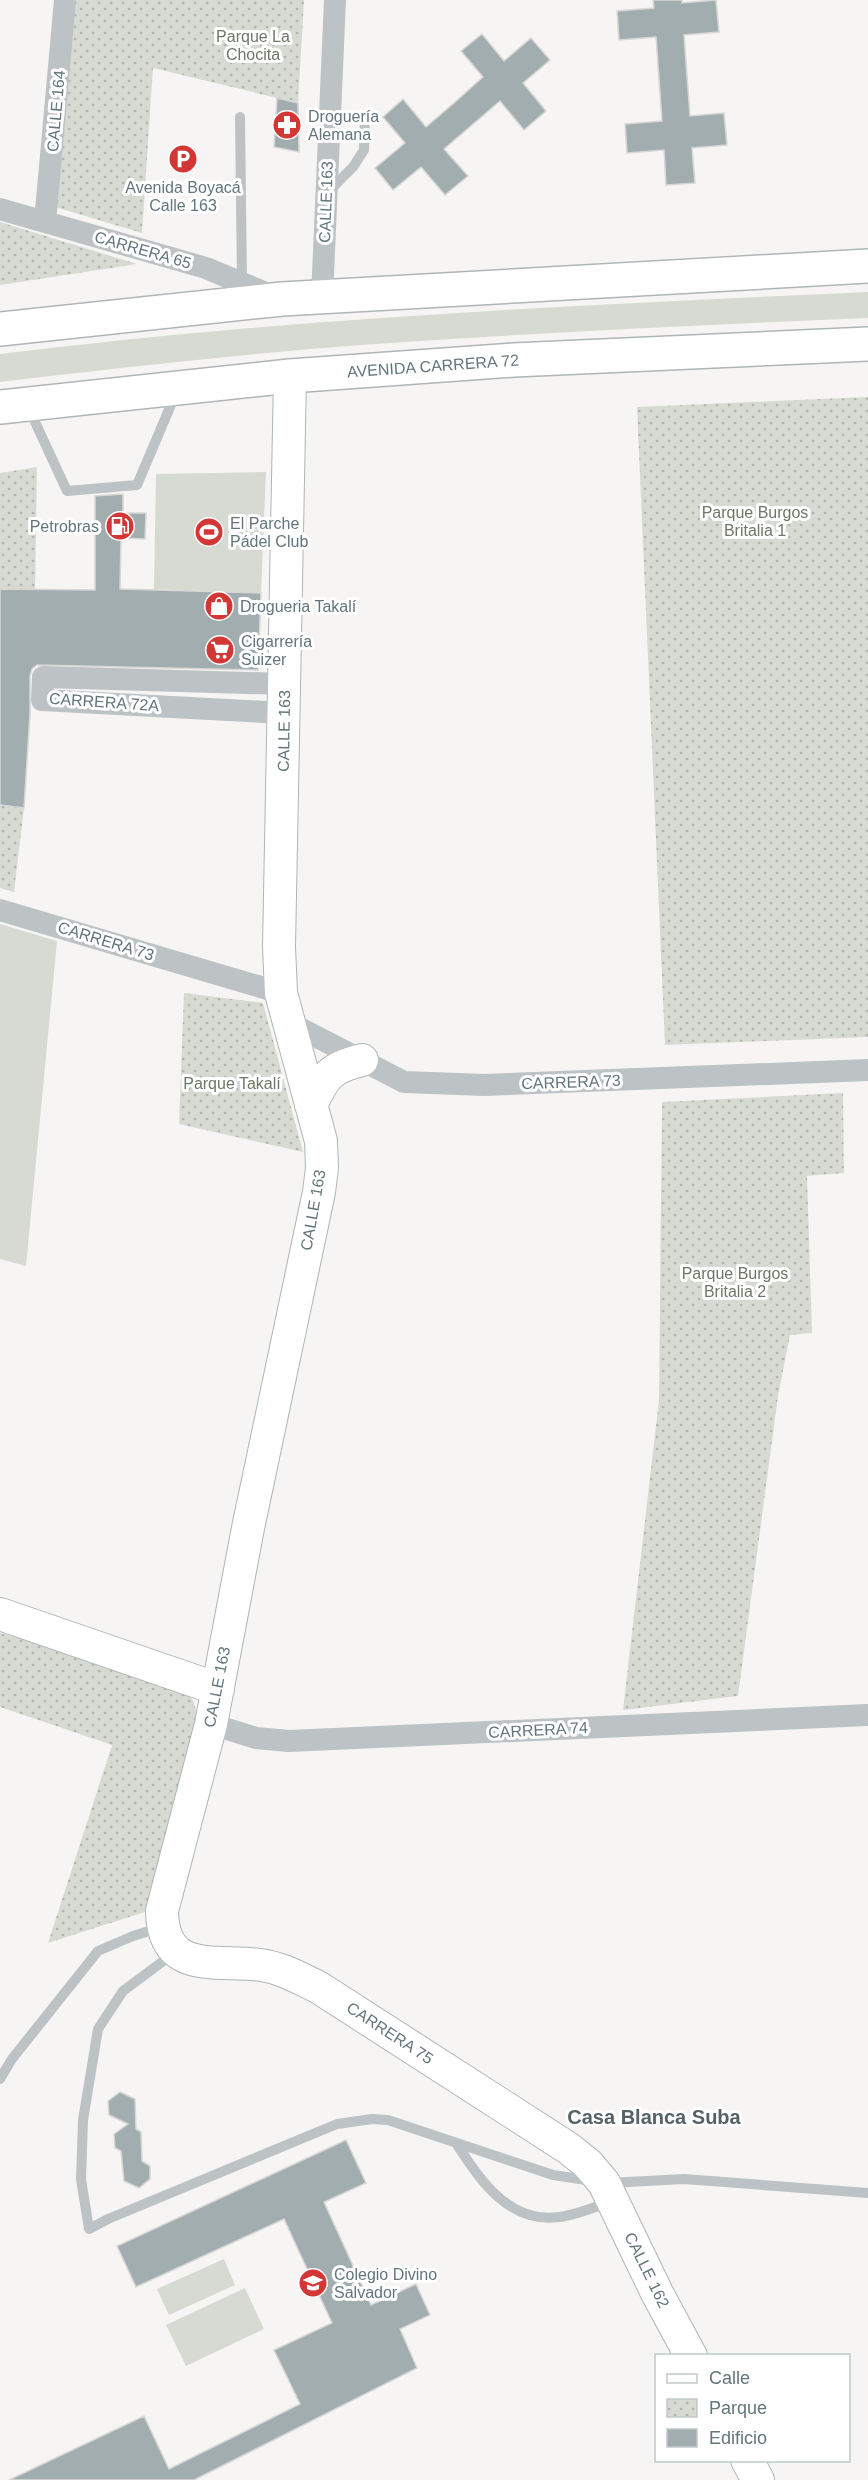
<svg xmlns="http://www.w3.org/2000/svg" width="868" height="2480" font-family="Arial,sans-serif">
<style>
.green{fill:#d7dad2}
.park{fill:url(#park-dots)}
.building{fill:#a2adaf;stroke:#d7d7d5;stroke-width:1.5}
.lines{fill:none;stroke-linecap:round;stroke-linejoin:round}
.secondary-casing{stroke:#adb5b7;stroke-width:34}
.highway-casing{stroke:#b0b5b7;stroke-width:36}
.lane{stroke:#bdc2c4;stroke-width:10}
.street{stroke:#bdc2c4;stroke-width:22}
.secondary{stroke:#fff;stroke-width:32}
.highway{stroke:#fff;stroke-width:33}
.labels{text-anchor:middle;dominant-baseline:central;stroke-width:6;stroke-linejoin:round;paint-order:stroke}
.park-label{font-size:16px;fill:#6e7866;stroke:#fff}
.street-label{font-size:16px;fill:#63767b;stroke:#fff}
.poi-label{font-size:16px;fill:#63767b;stroke:#fff;text-anchor:start}
.quarter-label{font-size:20px;font-weight:bold;fill:#556366;stroke:#fff}
</style>
<defs>
<pattern id="park-dots" width="8" height="8" patternUnits="userSpaceOnUse" patternTransform="scale(1.5)"><rect width="8" height="8" fill="#d7dad2"/><path d="M2 2h.1M6 6h.1" fill="none" stroke="#b2b5af" stroke-width="1.8" stroke-linecap="round"/></pattern>
</defs>
<rect width="100%" height="100%" fill="#f6f5f3"/>
<path class="green" d="M 868,292 L 868,318 C 699,325 530,333 361,345 C 240,354 120,368 0,382 L 0,354 C 288,318 578,305 868,292 Z
M 266,472 L 261,593 L 154,589 L 156,474 Z
M 0,924 L 57,941 L 26,1266 L 0,1259 Z
M 224,2259 L 235,2285 L 169,2315 L 157,2289 Z
M 245,2288 L 264,2329 L 186,2366 L 166,2325 Z"/>
<path class="park" d="M 75,0 L 304,0 L 298,103 L 153,68 L 142,233 L 55,207 Z
M 0,222 L 137,264 L 0,285 Z
M 868,397 L 868,1037 L 665,1045 L 637,407 Z
M 37,467 L 35,590 L 0,589 L 0,473 Z
M 0,805 L 24,808 L 14,892 L 0,888 Z
M 184,993 L 263,1003 L 303,1152 L 179,1124 Z
M 843,1093 L 844,1173 L 807,1176 L 812,1333 L 790,1335 L 778,1396 L 738,1696 L 623,1710 L 659,1400 L 662,1102 Z
M 0,1633 L 171,1680 C 192,1696 197,1699 196,1726 L 151,1910 L 48,1943 L 112,1745 L 0,1707 Z"/>
<path class="building" d="M 653,0 L 682,0 L 682,3 L 716,0 L 719,32 L 684,35 L 690,116 L 724,113 L 727,145 L 692,148 L 695,183 L 666,185 L 664,150 L 627,153 L 625,124 L 662,121 L 656,37 L 619,40 L 617,11 L 654,8 Z
M 482,34 L 504,61 L 531,38 L 550,60 L 523,83 L 546,111 L 524,130 L 500,101 L 444,149 L 468,176 L 445,195 L 421,167 L 393,190 L 375,168 L 405,143 L 383,117 L 403,99 L 426,127 L 454,103 L 483,77 L 461,51 Z
M 277,98 L 298,103 L 299,152 L 274,147 Z
M 123,494 L 123,513 L 146,513 L 145,539 L 121,538 L 120,589 L 261,593 L 258,670 L 37,665 L 32,669 L 30,676 L 30,714 L 24,808 L 0,805 L 0,589 L 95,590 L 95,496 Z
M 120,2092 L 135,2099 L 136,2129 L 141,2132 L 142,2161 L 150,2166 L 150,2179 L 139,2188 L 124,2181 L 121,2151 L 115,2148 L 114,2134 L 128,2124 L 109,2115 L 108,2101 Z
M 346,2140 L 366,2183 L 324,2202 L 371,2305 L 416,2284 L 430,2315 L 400,2329 L 417,2368 L 194,2480 L 9,2480 L 144,2416 L 169,2469 L 300,2404 L 274,2350 L 332,2323 L 284,2219 L 136,2287 L 117,2246 Z"/>
<g class="lines">
<g class="secondary-casing">
<path id="secondary" d="M 290,376 L 279,947 L 281,993 L 321,1141 L 322,1168 L 319,1192 L 248,1528 L 211,1724 L 162,1911 C 163,1976 216,1959 261,1965 C 282,1968 299,1978 318,1987 L 568,2148 L 588,2164 L 604,2183 L 657,2293 L 691,2356
M 311,1105 C 325,1076 329,1068 362,1060
M 0,1614 L 218,1689
M 747,2460 L 758,2480"/>
</g>
<g class="highway-casing">
<path id="highway" d="M 0,329 L 282,299 L 868,266
M 0,407 L 290,376 L 514,360 L 868,344"/>
</g>
<path class="lane" d="M 240,117 L 242,283
M 328,192 L 353,167 L 364,150 L 365,116
M 29,409 L 67,491 L 137,485 L 176,393
M 174,1953 L 123,1991 L 98,2029 L 83,2120 L 81,2179 L 89,2229 L 108,2219 L 337,2124 L 372,2119 L 388,2120 L 553,2175 L 593,2181
M 0,2079 L 12,2059 L 98,1951 L 133,1936 L 162,1927
M 456,2143 C 480,2180 509,2224 559,2217 C 576,2215 593,2208 609,2202
M 608,2183 L 684,2179 L 868,2193"/>
<path class="street" d="M 0,209 L 206,268 L 275,297
M 45,222 L 65,0
M 322,297 L 335,0
M 284,713 L 42,700 L 43,677 L 285,684
M 0,910 L 281,993
M 288,1022 L 404,1082 L 485,1085 L 868,1070
M 211,1724 L 256,1738 L 289,1741 L 868,1715"/>
<use href="#secondary" class="secondary"/>
<use href="#highway" class="highway"/>
</g>
<defs>
<g id="pharmacy-disc" transform="scale(1.5)"><circle r="9.5" fill="#d23736" stroke="#fff"/><path d="M-2-6h4v4h4v4h-4v4h-4v-4h-4v-4h4Z" fill="#fff"/></g>
<g id="parking-disc" transform="scale(1.5)"><circle r="9.5" fill="#d23736" stroke="#fff"/><path d="M-3.5-5.5H1a3.5 3.5 0 0 1 0 7H-1V5.5H-3.5ZM-1-3.4V-.6H.8a1.4 1.4 0 0 0 0-2.8Z" fill="#fff"/></g>
<g id="fuel-disc" transform="scale(1.5)"><circle r="9.5" fill="#d23736" stroke="#fff"/><path d="M-5.5-6h7V0h2V4h1.3V-2.5L3-4.5l.8-.8L6-3V5H2.5V1h-1V6h-7ZM-4.2-4.7v3.2H.2V-4.7Z" fill="#fff"/></g>
<g id="stadium-disc" transform="scale(1.5)"><circle r="9.5" fill="#d23736" stroke="#fff"/><path d="M0-5a6.5 5 0 1 0 0 10a6.5 5 0 1 0 0-10ZM-3.5-1.8h7v3.6h-7Z" fill="#fff"/></g>
<g id="shop-disc" transform="scale(1.5)"><circle r="9.5" fill="#d23736" stroke="#fff"/><path d="M-5-2.5h2.3a2.7 3.5 0 0 1 5.4 0H5L5.5 6h-11ZM-1.5-2.5h3a1.5 2.3 0 0 0-3 0Z" fill="#fff"/></g>
<g id="supermarket-disc" transform="scale(1.5)"><circle r="9.5" fill="#d23736" stroke="#fff"/><path d="M-6-5.5h2.5l.6 2H6L4.5 2H-2.5L-4.4-4H-6ZM-1.5 3.2a1.3 1.3 0 1 0 .1 0ZM3 3.2a1.3 1.3 0 1 0 .1 0Z" fill="#fff"/></g>
<g id="school-disc" transform="scale(1.5)"><circle r="9.5" fill="#d23736" stroke="#fff"/><path d="M0-5L7-2L0 1L-7-2ZM-4 1L0 2.5L4 1V4Q0 6-4 4Z" fill="#fff"/></g>
</defs>
<g fill-rule="evenodd">
<use href="#pharmacy-disc" x="287" y="125"/>
<use href="#parking-disc" x="183" y="159"/>
<use href="#fuel-disc" x="120" y="526"/>
<use href="#stadium-disc" x="209" y="532"/>
<use href="#shop-disc" x="219" y="606"/>
<use href="#supermarket-disc" x="220" y="650"/>
<use href="#school-disc" x="313" y="2283"/>
</g>
<g class="labels">
<g class="park-label">
<text x="253" y="36">Parque La<tspan x="253" dy="18">Chocita</tspan></text>
<text x="755" y="512">Parque Burgos<tspan x="755" dy="18">Britalia 1</tspan></text>
<text x="232" y="1083">Parque Takalí</text>
<text x="735" y="1273">Parque Burgos<tspan x="735" dy="18">Britalia 2</tspan></text>
</g>
<g class="street-label">
<text transform="translate(56 111) rotate(-85)">CALLE 164</text>
<text transform="translate(326 202) rotate(-88)">CALLE 163</text>
<text transform="translate(143 250) rotate(16)">CARRERA 65</text>
<text transform="translate(433 366) rotate(-4)">AVENIDA CARRERA 72</text>
<text transform="translate(104 702) rotate(4)">CARRERA 72A</text>
<text transform="translate(284 731) rotate(-89)">CALLE 163</text>
<text transform="translate(106 941) rotate(17)">CARRERA 73</text>
<text transform="translate(571 1082) rotate(-2)">CARRERA 73</text>
<text transform="translate(313 1210) rotate(-80)">CALLE 163</text>
<text transform="translate(217 1687) rotate(-79)">CALLE 163</text>
<text transform="translate(538 1730) rotate(-3)">CARRERA 74</text>
<text transform="translate(390 2033) rotate(33)">CARRERA 75</text>
<text transform="translate(647 2270) rotate(64)">CALLE 162</text>
</g>
<g class="poi-label">
<text x="308" y="116">Droguería<tspan x="308" dy="18">Alemana</tspan></text>
<text x="183" y="187" text-anchor="middle">Avenida Boyacá<tspan x="183" dy="18">Calle 163</tspan></text>
<text x="230" y="523">El Parche<tspan x="230" dy="18">Pádel Club</tspan></text>
<text x="99" y="526" text-anchor="end">Petrobras</text>
<text x="240" y="606">Drogueria Takalí</text>
<text x="241" y="641">Cigarrería<tspan x="241" dy="18">Suizer</tspan></text>
<text x="334" y="2274">Colegio Divino<tspan x="334" dy="18">Salvador</tspan></text>
</g>
<g class="quarter-label">
<text x="654" y="2117">Casa Blanca Suba</text>
</g>
</g>
<rect x="655" y="2354" width="195" height="108" fill="#ffffff" stroke="#c1c8ca" stroke-width="1.5"/>
<rect x="667" y="2374" width="30" height="9" fill="#ffffff" stroke="#c1c8ca" stroke-width="1.5"/>
<text x="709" y="2384" font-size="18" fill="#63767b">Calle</text>
<rect x="667" y="2399" width="30" height="18" fill="url(#park-dots)" stroke="#c1c8ca" stroke-width="1.5"/>
<text x="709" y="2414" font-size="18" fill="#63767b">Parque</text>
<rect x="667" y="2429" width="30" height="18" fill="#a2adaf" stroke="#c1c8ca" stroke-width="1.5"/>
<text x="709" y="2444" font-size="18" fill="#63767b">Edificio</text>
</svg>
